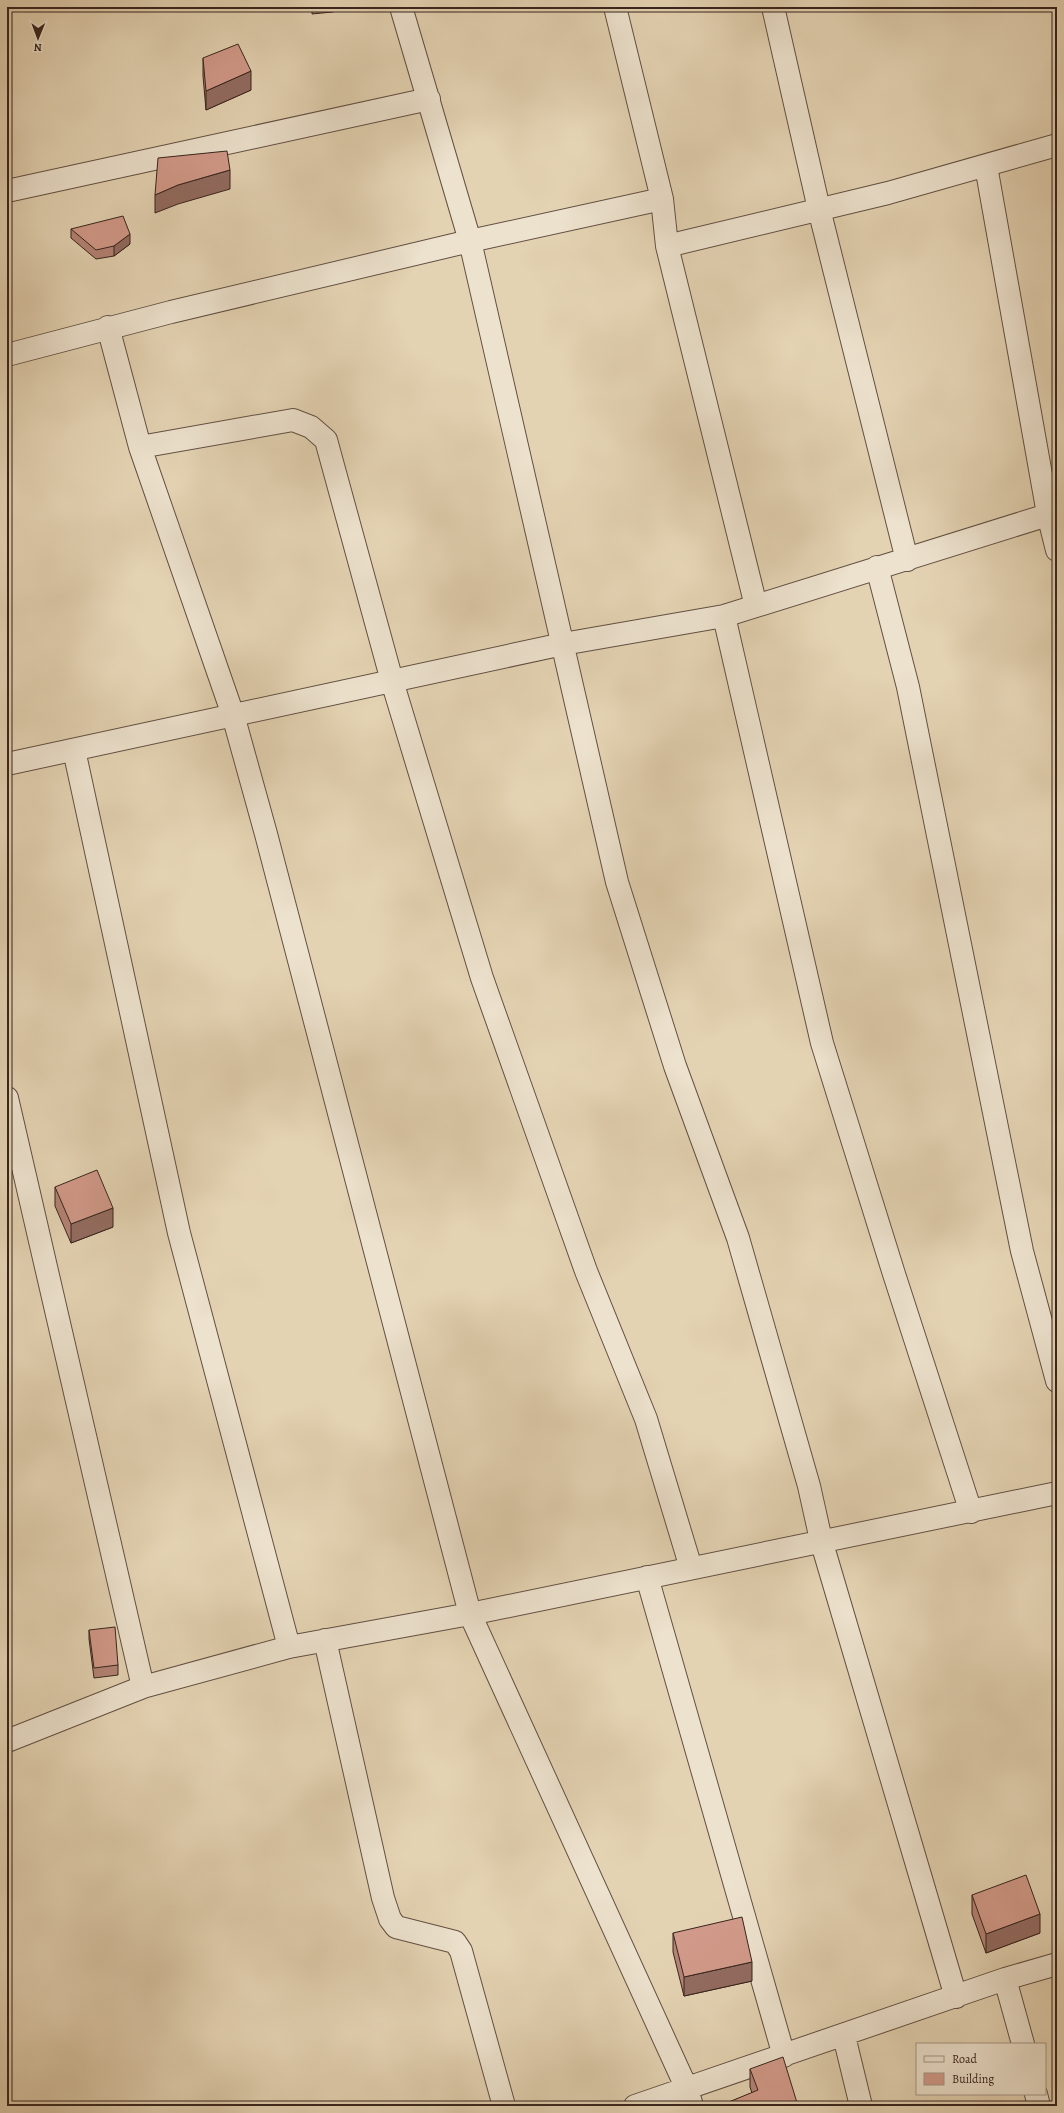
<svg xmlns="http://www.w3.org/2000/svg" width="1064" height="2113" font-family="Alegreya,serif">
<style>
.lines{fill:none;stroke-linecap:round;stroke-linejoin:round}
.minor-casing{stroke:#625043;stroke-width:24}
.minor{stroke:#ede2ce;stroke-width:22}
.wall{fill:#b58477;stroke:#37251e}
.shaded-wall{fill:#936c61;stroke:#37251e}
.building{fill:#d29a8a;stroke:#37251e}
</style>
<rect width="100%" height="100%" fill="#e4d3b3"/>
<filter id="stains"><feTurbulence type="fractalNoise" baseFrequency=".005" numOctaves="4"/><feColorMatrix values="0 0 0 0 .2 0 0 0 0 .09 0 0 0 0 .02 0 0 0 .5 -.17"/></filter>
<radialGradient id="worn" r=".72"><stop offset=".6" stop-color="#630" stop-opacity="0"/><stop offset="1" stop-color="#630" stop-opacity=".3"/></radialGradient>
<g class="lines">
<g class="minor-casing">
<path id="minor" d="M 401,7 L 470,241 L 617,882 L 675,1066 L 738,1238 L 809,1486 L 821,1540 L 956,1997
M 615,7 L 662,199 L 667,246 L 756,606
M 773,7 L 819,209 L 907,560
M 986,166 L 1048,514 L 1057,550
M 7,191 L 429,99
M 667,246 L 888,193 L 1057,145
M 108,327 L 140,447 L 233,715 L 266,834 L 470,1614 L 687,2089 L 692,2106
M 7,355 L 171,312 L 470,241 L 662,199
M 140,447 L 293,420 L 311,427 L 326,440 L 392,681 L 482,978 L 586,1271 L 646,1419 L 691,1568
M 877,567 L 908,687 L 1022,1251 L 1057,1381
M 724,616 L 822,1043 L 894,1274 L 971,1512
M 74,750 L 179,1233 L 289,1647
M 7,764 L 563,644 L 724,616 L 1057,512
M 7,1098 L 143,1687
M 647,1577 L 784,2056
M 325,1640 L 383,1898 L 390,1919 L 396,1927 L 455,1942 L 461,1951 L 504,2106
M 7,1741 L 143,1687 L 289,1647 L 470,1614 L 1057,1493
M 1005,1979 L 1023,2044
M 844,2036 L 861,2106
M 1036,2094 L 1039,2106
M 635,2106 L 1005,1979 L 1057,1964"/>
</g>
<use href="#minor" class="minor"/>
</g>
<path class="wall" d="M 312,7 L 351,7 L 332,12 L 312,14 Z
M 203,58 L 251,90 L 206,110 L 203,76 Z
M 71,229 L 130,244 L 114,256 L 96,259 L 71,238 Z
M 55,1187 L 113,1227 L 71,1243 L 55,1206 Z
M 89,1630 L 118,1665 L 118,1675 L 94,1678 L 89,1639 Z
M 972,1895 L 1040,1933 L 986,1953 L 972,1914 Z
M 673,1933 L 752,1981 L 684,1996 L 673,1952 Z
M 750,2069 L 798,2106 L 724,2106 L 724,2104 L 752,2093 L 750,2087 Z"/>
<path class="shaded-wall" d="M 332,7 L 351,7 L 332,12 Z
M 251,71 L 251,90 L 206,110 L 206,91 Z
M 230,170 L 230,189 L 178,204 L 155,213 L 155,195 L 178,185 Z
M 130,234 L 130,244 L 114,256 L 114,246 Z
M 113,1208 L 113,1227 L 71,1243 L 71,1224 Z
M 1040,1914 L 1040,1933 L 986,1953 L 986,1934 Z
M 752,1962 L 752,1981 L 684,1996 L 684,1977 Z"/>
<path class="building" d="M 238,44 L 251,71 L 206,91 L 203,58 Z
M 227,151 L 230,170 L 178,185 L 155,195 L 158,158 Z
M 123,216 L 130,234 L 114,246 L 96,250 L 71,229 Z
M 97,1170 L 113,1208 L 71,1224 L 55,1187 Z
M 115,1627 L 118,1665 L 94,1668 L 89,1630 Z
M 1026,1875 L 1040,1914 L 986,1934 L 972,1895 Z
M 742,1917 L 752,1962 L 684,1977 L 673,1933 Z
M 783,2057 L 798,2106 L 725,2106 L 724,2104 L 758,2090 L 750,2069 Z"/>
<rect width="1064" height="2113" fill="none" stroke="#e4d3b3" stroke-width="24"/>
<rect x="8" y="8" width="1048" height="2097" fill="none" stroke="#37251e" stroke-width="2"/>
<rect x="12" y="12" width="1040" height="2089" fill="none" stroke="#37251e"/>
<rect x="916" y="2043" width="130" height="52" fill="#ede2ce" stroke="#a49688"/>
<rect x="924" y="2056" width="20" height="6" fill="#ede2ce" stroke="#a49688"/>
<text x="952" y="2063" font-size="12" fill="#37251e">Road</text>
<rect x="924" y="2073" width="20" height="12" fill="#d29a8a" stroke="#a49688"/>
<text x="952" y="2083" font-size="12" fill="#37251e">Building</text>
<g transform="translate(38 38) rotate(181)" stroke="#ede2ce" stroke-width="3" paint-order="stroke">
<path d="M0-3L7 15L0 10L-7 15Z" fill="#37251e"/>
<text y="-6" font-size="11" font-weight="bold" text-anchor="middle" fill="#37251e">N</text>
</g>
<rect width="100%" height="100%" filter="url(#stains)"/>
<rect width="100%" height="100%" fill="url(#worn)"/>
</svg>
